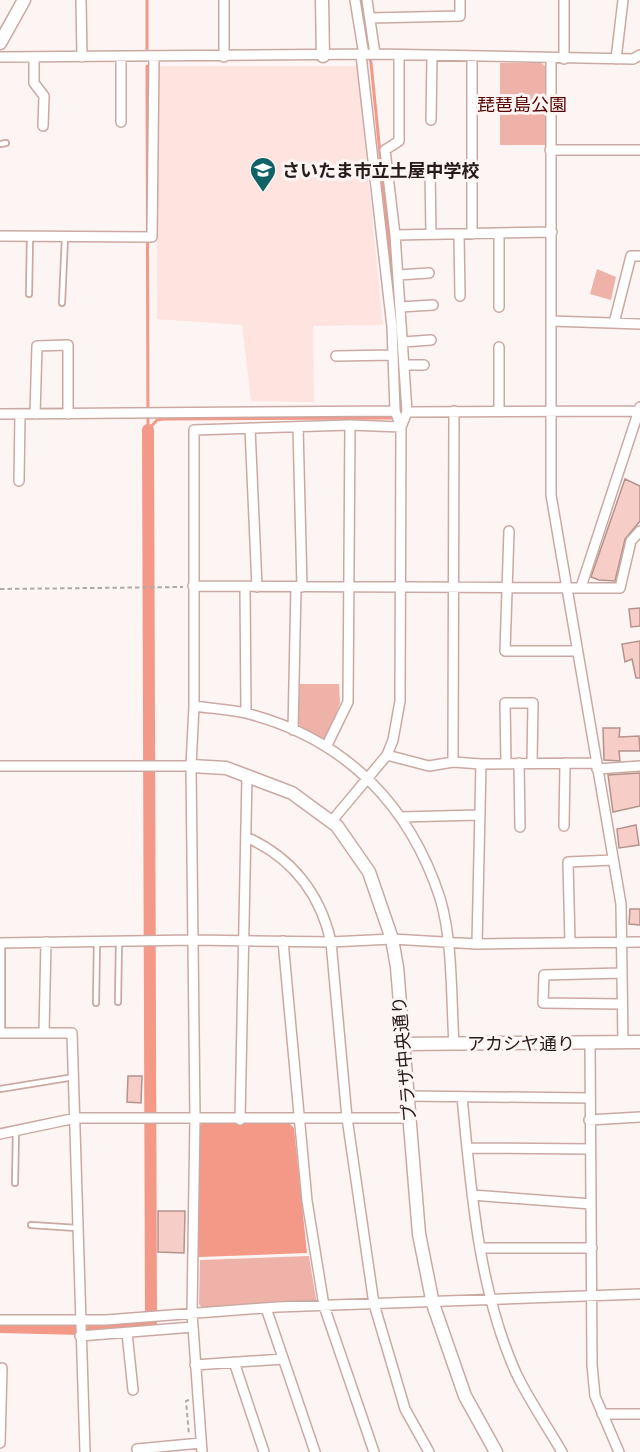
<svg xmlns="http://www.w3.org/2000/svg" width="640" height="1452" font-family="'Public Sans','Noto Sans JP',sans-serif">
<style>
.built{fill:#fee3de}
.green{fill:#eeb2a8}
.water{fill:#f49888}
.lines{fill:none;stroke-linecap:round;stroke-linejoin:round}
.stream{stroke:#f49888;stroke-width:3}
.canal{stroke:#f49888;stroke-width:12}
.building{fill:#f6cec7;stroke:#b4938c;stroke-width:1.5}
.service-casing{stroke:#cba9a3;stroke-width:8}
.minor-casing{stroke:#cba9a3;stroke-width:12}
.tertiary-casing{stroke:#cba9a3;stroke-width:15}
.path{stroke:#b3aaa8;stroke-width:2;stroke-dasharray:4.5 3;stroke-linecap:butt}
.service{stroke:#fff;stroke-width:4.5}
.minor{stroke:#fff;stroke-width:9}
.tertiary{stroke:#fff;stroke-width:12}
.labels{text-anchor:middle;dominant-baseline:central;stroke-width:6;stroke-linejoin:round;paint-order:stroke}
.park-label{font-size:18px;fill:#550200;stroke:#fdf5f4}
.poi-label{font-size:18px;font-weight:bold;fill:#271b19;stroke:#fdf5f4;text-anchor:start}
.street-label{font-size:18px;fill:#271b19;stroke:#fdf5f4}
</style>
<rect width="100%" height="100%" fill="#fdf5f4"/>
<path class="built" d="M 157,66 L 357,66 L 383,325 L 313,326 L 314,402 L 251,401 L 242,325 L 157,319 Z"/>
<path class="green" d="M 500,63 L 541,63 L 545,66 L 545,145 L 500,145 Z
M 597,269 L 616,277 L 611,300 L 590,294 Z
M 299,684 L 339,684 L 340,703 L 327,737 L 319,739 L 302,729 L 298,724 Z
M 309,1256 L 316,1299 L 313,1303 L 203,1309 L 199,1304 L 200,1260 Z"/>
<path class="water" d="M 202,1124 L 290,1124 L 294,1128 L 307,1253 L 199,1257 L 198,1127 Z"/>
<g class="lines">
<path class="stream" d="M 147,0 L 147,49
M 360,0 L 371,63 L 397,324
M 147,66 L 148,427
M 397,334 L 400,414
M 148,430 L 157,420 L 164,419 L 396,418"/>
<path class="canal" d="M 0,1327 L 81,1329 L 151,1323 C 150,1026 151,728 148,430"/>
</g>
<path class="building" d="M 625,479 L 640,486 L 640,521 L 625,539 L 615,581 L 599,580 L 591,577 Z
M 640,608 L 640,626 L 631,627 L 629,609 Z
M 640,641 L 640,678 L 636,678 L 632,659 L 625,662 L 622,644 Z
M 603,728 L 620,728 L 619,737 L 639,736 L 640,751 L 619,751 L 620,761 L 604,760 Z
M 640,773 L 640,806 L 613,812 L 608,775 Z
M 636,825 L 639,845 L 619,848 L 617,829 Z
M 630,909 L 640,909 L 640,925 L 629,924 Z
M 128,1076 L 142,1076 L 141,1103 L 127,1102 Z
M 158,1211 L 185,1211 L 184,1253 L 158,1252 Z"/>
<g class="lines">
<g class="service-casing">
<path id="service" d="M 0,144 L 6,143
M 29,294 L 30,237
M 62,303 L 65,237
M 2,943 L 2,1033
M 118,1002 L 119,941
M 96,1003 L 97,941
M 0,1089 L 74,1077
M 15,1183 L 16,1131
M 31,1225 L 77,1228"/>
</g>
<g class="minor-casing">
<path id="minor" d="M 81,0 L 82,57
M 355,0 L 364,55
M 367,0 L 375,54
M 370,18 L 460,16 L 460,0
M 0,57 L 375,54 L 633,59 L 640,55
M 34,57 L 34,83 L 44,96 L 43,126
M 121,57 L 121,122
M 224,57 L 224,0
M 472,57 L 472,234
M 551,59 L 551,495 L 621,904 L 623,1042
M 564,59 L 564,0
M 616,59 L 623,0
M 431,120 L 432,57
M 550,150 L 640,150
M 430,169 L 431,234
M 459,234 L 460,296
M 395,235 L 552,232
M 0,236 L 152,237 L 154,57
M 398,275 L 429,273
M 400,307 L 433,305
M 499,307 L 499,233
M 551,321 L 640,324
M 614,323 L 631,256 L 640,256
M 403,342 L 431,340
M 499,347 L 499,411
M 336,356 L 393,355
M 404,365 L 424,365
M 407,412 L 639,411
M 0,414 L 395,411
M 35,414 L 37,346 L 68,345 L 68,414
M 298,427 L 302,587
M 250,428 L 257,587
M 19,481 L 20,414
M 509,531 L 505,651 L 576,651
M 193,586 L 620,588 L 631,541 L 640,531
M 245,587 L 246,713
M 581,587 L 640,407
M 194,706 C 213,709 234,709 253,715 C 347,741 410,806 440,898 C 453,941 451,999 454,1044
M 293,730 L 296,587
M 327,745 L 348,702 L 350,425
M 387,755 L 429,766 L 453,762 L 481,764 L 477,944
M 453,762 L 454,411
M 506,763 L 505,703 L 533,703 L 532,763
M 519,763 L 520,827
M 481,764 L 596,763
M 0,766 L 191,766
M 597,769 L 640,766
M 401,817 L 478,815
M 331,822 L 387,755 L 393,740 L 400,701 L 401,427 L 407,412 L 395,235 L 385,150 L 399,141 L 399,55
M 564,826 L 565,763
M 246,837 C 291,857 320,893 331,942 L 347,1118 L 374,1304 L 405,1409 L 429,1452
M 283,941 L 307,1201 L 324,1306 L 374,1452
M 0,943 L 194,940 L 331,942 L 392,939 L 477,944 L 640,942
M 570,943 L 568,862 L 613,860
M 621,973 L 544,975 L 543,1003 L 622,1004
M 0,1033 L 72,1033 L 85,1452
M 44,1033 L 46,942
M 590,1043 L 592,1365 L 595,1396 L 619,1452
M 407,1096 L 589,1098
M 462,1097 C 471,1189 478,1288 516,1373 C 529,1400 547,1426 562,1452
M 240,1120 L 247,776
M 589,1120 L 640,1117
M 0,1134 L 76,1118 L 408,1118
M 467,1148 L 590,1149
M 472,1195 L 591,1204
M 482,1248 L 592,1248
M 266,1308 L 315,1452
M 0,1320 L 106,1320 L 277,1307 L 640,1294
M 127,1333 L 133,1390
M 80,1336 L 193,1327
M 234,1362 L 264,1452
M 195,1365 L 283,1359
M 602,1414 L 640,1414
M 0,1443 L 2,1368
M 138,1452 L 137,1449 L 201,1443
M 202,1452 L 192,1313 L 195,1118 L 191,766 L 194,706 L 194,430 L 350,425 L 401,427 L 395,411 L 392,327 L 361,55"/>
</g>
<g class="tertiary-casing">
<path id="tertiary" d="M 322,0 L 323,56
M 0,43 L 24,0
M 191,766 L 226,768 L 292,793 L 337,826 L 369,872 L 392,939 L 397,967 L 419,1234 L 433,1304 L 465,1396 L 496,1452
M 402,1044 L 640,1042"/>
</g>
<path class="path" d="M 0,589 L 183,587
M 189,1400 L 186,1401 L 189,1435"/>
<use href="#service" class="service"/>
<use href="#minor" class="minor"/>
<use href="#tertiary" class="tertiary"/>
</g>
<defs>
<g id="school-pin" transform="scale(1.35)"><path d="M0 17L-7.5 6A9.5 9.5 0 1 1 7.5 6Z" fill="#116267" stroke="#fdf5f4"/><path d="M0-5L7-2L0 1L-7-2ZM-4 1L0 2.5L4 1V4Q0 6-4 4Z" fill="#fff"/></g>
</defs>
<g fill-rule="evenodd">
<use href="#school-pin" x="263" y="170"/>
</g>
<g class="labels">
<g class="park-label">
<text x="522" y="104">琵琶島公園</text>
</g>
<g class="poi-label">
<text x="282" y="170">さいたま市立土屋中学校</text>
</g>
<g class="street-label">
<text x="521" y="1043">アカシヤ通り</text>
<text transform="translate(404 1059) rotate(-95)">プラザ中央通り</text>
</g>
</g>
</svg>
